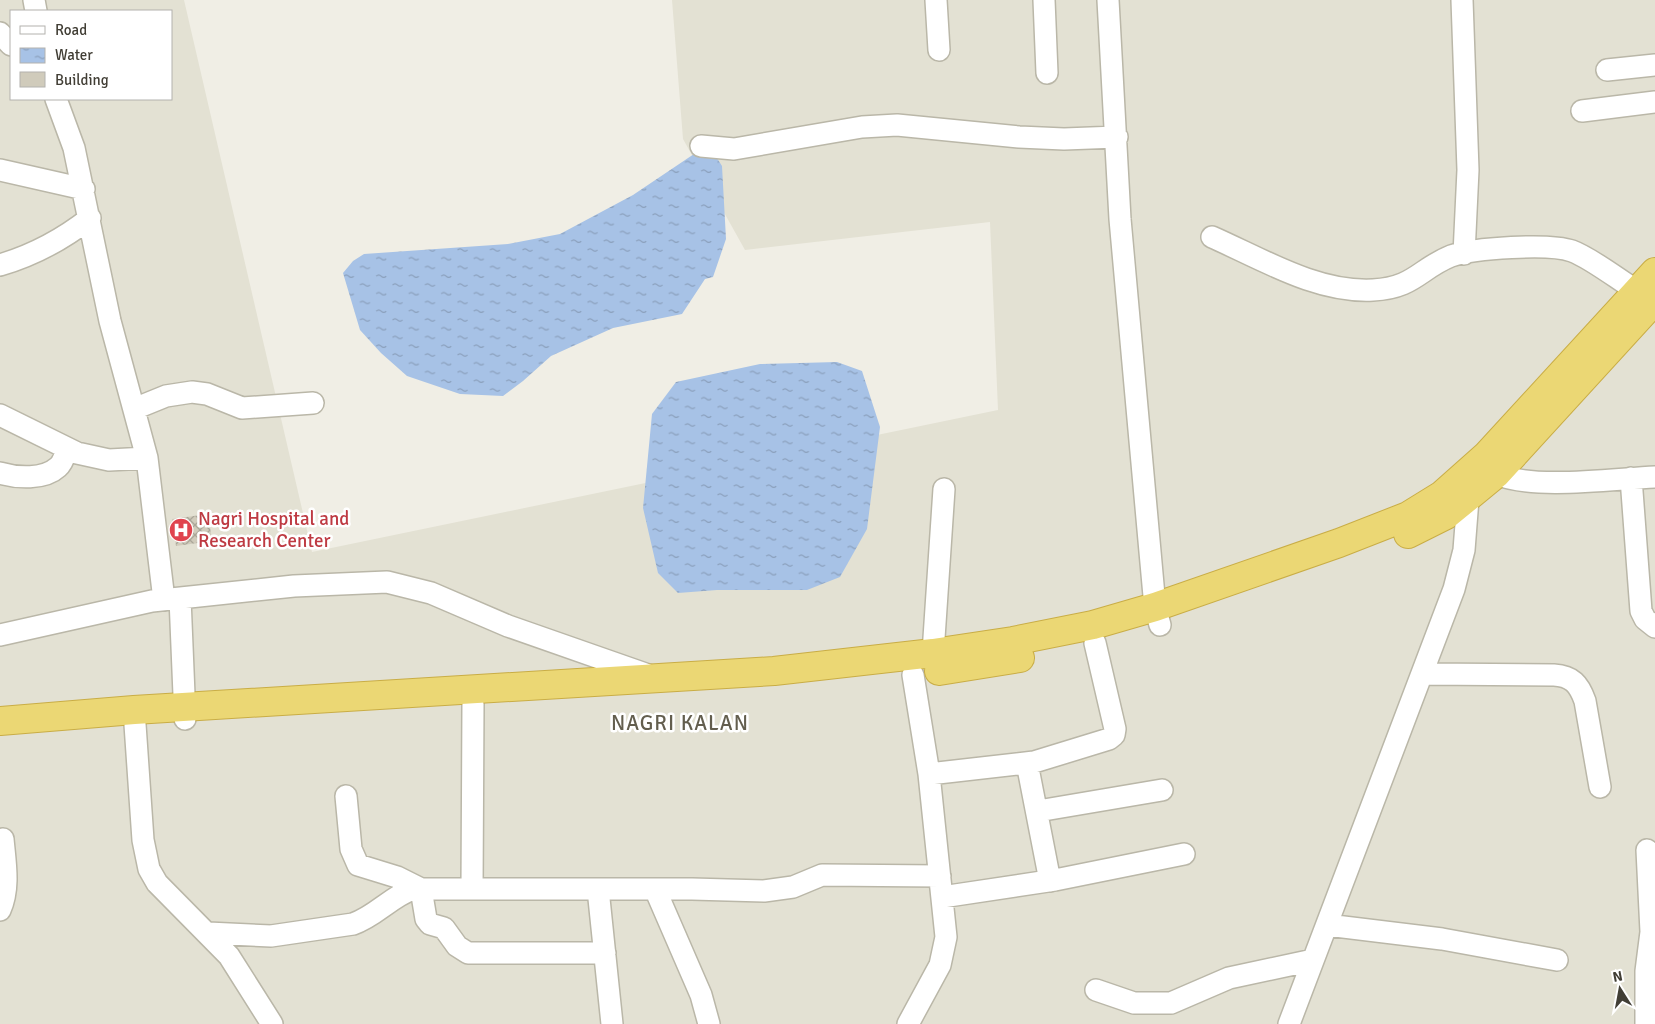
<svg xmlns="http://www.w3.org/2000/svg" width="1655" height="1024" font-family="Signika,sans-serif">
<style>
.residential{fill:#e3e1d3;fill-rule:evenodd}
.water{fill:url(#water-ripples)}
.building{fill:url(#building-cross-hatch)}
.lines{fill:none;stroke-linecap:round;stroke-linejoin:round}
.minor-casing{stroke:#bab7a8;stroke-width:24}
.highway-casing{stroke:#c9ad46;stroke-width:30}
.minor{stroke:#fff;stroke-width:21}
.highway{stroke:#ebd774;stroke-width:28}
.labels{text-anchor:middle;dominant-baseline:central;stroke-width:5;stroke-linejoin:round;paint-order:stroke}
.health-label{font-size:19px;fill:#be3a42;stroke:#fff;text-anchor:start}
.quarter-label{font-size:21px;letter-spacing:1px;fill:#635e4e;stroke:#fff}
</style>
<defs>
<pattern id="water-ripples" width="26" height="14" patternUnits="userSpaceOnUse" patternTransform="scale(1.25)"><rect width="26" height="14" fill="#a7c2e6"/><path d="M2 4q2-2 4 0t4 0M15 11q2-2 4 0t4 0" fill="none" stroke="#8a9fbb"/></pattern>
<pattern id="building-cross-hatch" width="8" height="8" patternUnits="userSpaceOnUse" patternTransform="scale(1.25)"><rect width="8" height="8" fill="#d0cbbb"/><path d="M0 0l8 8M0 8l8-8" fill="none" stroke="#aaa699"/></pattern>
</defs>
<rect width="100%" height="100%" fill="#f0eee5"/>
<path class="residential" d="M 0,0 L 184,0 L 312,552 L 998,410 L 990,222 L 745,250 L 683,139 L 672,0 L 1655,0 L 1655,1024 L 0,1024 ZM 11,11 L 171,11 L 171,99 L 11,99 Z"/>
<path class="water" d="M 694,154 L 715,155 L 722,166 L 726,239 L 713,277 L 705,279 L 682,314 L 613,328 L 551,356 L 523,381 L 503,396 L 460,394 L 407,376 L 381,353 L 360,330 L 343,273 L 353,261 L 364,254 L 508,244 L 560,234 L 633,195 Z
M 837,362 L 862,371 L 880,427 L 867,529 L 840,577 L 807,590 L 717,590 L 678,593 L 658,573 L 643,508 L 652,414 L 676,382 L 760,364 Z"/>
<path class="building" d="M 208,514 L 212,541 L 176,546 L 172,519 Z"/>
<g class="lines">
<g class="minor-casing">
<path id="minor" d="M 34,0 L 36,11
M 936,0 L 939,50
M 1044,0 L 1047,73
M 1108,0 L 1120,219 L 1155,607 L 1160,625
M 1462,0 L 1468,170 L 1464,254
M 0,33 L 11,45
M 1607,70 L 1655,65
M 56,99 L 74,148 L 110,321 L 147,458 L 164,600
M 1582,111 L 1655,102
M 701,146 L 734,149 L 862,127 L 897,125 L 1019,137 L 1064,139 L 1117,137
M 0,170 L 84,189
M 1212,237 C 1262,259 1317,293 1373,290 C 1414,288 1419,269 1451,256 C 1474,248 1549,243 1572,251 C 1591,258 1619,280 1637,291
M 0,265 C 34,255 62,240 90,218
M 134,409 L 166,396 L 192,392 L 207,394 L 242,408 L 313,403
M 0,415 L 77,453 L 109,460 L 147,458
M 0,473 C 17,478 44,480 58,467 C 63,463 65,455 67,449
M 1496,474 C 1535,490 1611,479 1655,477
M 1631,478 L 1641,611 L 1645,619 L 1655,627
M 180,598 L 185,719
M 0,635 L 152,601 L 294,586 L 387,582 L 431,593 L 508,626 L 651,676
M 933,653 L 944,489
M 1423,674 L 1554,675 C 1572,676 1579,684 1585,701 L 1600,787
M 134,710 L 143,840 L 149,869 L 157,883 L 229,956 L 272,1024
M 1027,763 L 1050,881
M 929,774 L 1034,762 L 1109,739 L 1114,735 L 1115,729 L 1095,643
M 346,796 L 351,849 L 358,865 L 397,877 L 421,889 L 426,919 L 430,924 L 444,928 L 457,946 L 468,953 L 605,953
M 1038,811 L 1162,790
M 472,889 L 473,704
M 598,889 L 612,1024
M 655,889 L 701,995 L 709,1024
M 942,897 L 1055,880 L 1184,854
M 0,910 C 10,888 5,862 3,839
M 1327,925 L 1442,939 L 1557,960
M 208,933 L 271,936 L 353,924 C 377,916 394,893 416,889 L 692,889 L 764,891 L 793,887 L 822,875 L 940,876
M 1096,990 L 1134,1003 L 1171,1003 L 1229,978 L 1313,960
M 908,1024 L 940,965 L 946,937 L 929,774 L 913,675
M 1289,1024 L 1454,589 L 1464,550 L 1468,499
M 1646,1024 L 1646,971 L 1651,932 L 1647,850"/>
</g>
<g class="highway-casing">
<path id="highway" d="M 1408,534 L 1446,515 L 1496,474 L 1655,300
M 939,671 L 1020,658
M 0,721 L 134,710 L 774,671 L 933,653 L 1013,641 L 1093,625 L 1155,607 L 1339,543 L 1408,516 L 1442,495 L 1487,455 L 1655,272"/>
</g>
<use href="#minor" class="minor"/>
<use href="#highway" class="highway"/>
</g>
<defs>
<g id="hospital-disc" transform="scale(1.25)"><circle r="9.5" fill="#e0444e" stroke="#fff"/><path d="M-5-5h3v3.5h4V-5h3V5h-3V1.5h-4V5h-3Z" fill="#fff"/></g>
</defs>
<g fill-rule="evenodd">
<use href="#hospital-disc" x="181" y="530"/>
</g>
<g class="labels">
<g class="health-label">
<text x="198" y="519">Nagri Hospital and<tspan x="198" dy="22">Research Center</tspan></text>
</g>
<g class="quarter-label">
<text x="680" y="723">NAGRI KALAN</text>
</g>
</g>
<rect x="10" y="10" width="162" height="90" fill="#ffffff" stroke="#b3b2ae"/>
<rect x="20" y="26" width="25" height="8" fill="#ffffff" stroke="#b3b2ae"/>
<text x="55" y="35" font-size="15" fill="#413e35">Road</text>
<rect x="20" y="48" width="25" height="15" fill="url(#water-ripples)" stroke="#b3b2ae"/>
<text x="55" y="60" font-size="15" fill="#413e35">Water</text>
<rect x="20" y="72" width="25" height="15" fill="#d0cbbb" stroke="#b3b2ae"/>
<text x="55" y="85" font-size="15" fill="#413e35">Building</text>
<g transform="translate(1620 989) rotate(349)" stroke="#ffffff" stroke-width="4" paint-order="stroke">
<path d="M0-4L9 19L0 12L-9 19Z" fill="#413e35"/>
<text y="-8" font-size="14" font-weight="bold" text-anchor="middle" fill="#413e35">N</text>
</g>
</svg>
